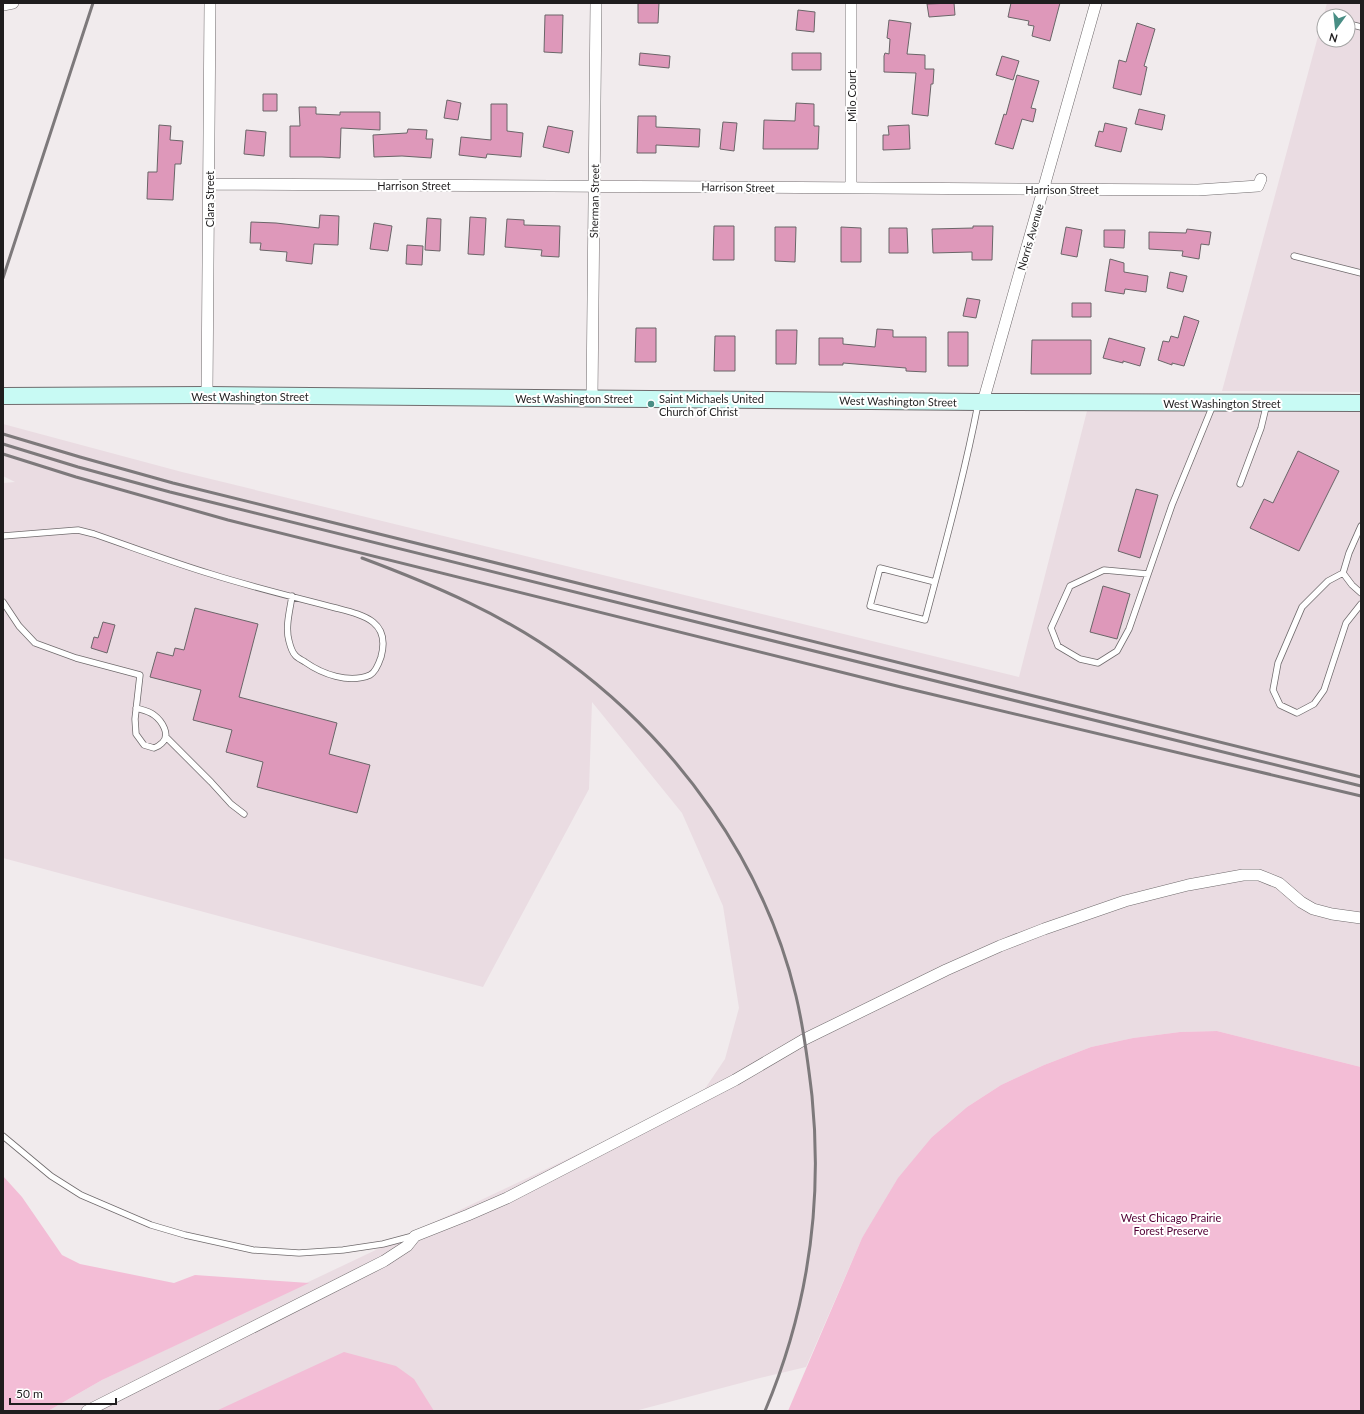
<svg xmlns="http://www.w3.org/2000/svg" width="1364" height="1414" font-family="Lato,sans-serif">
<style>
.built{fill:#eadce2;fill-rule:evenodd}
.green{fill:#f3bdd6}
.building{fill:#de98ba;stroke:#6a6568}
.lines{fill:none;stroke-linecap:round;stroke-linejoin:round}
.service-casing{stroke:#706b6d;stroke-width:7}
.minor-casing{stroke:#706b6d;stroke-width:12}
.secondary-casing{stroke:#706b6d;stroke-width:18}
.service{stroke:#fff;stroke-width:5.5}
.minor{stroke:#fff;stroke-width:11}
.secondary{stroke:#c8faf4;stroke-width:16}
.rail{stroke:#7d797b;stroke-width:3}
.poi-dot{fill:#498e85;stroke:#fff;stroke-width:1.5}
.labels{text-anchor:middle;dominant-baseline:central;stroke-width:4;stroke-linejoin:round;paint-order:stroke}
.street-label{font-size:11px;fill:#1f1d1e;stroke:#fff}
.poi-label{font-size:11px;fill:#1f1d1e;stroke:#fff;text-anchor:start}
.park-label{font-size:11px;fill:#530035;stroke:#fff}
</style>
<rect width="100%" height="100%" fill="#f1ebed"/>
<path class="built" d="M 1327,3 L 1361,3 L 1361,392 L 1222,391 ZM 1324,16 L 1348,16 L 1348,40 L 1324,40 Z
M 1088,407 L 1361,411 L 1361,1067 L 1217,1031 L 1180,1032 L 1133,1038 L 1091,1047 L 1044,1065 L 1001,1085 L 967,1107 L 932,1137 L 862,1238 L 806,1367 L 756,1379 L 635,1411 L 48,1411 L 102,1380 L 700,1096 L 725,1059 L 739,1008 L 723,906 L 682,813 L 592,702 L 589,789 L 483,987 L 3,858 L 3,483 L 15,482 L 3,476 L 3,424 L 182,472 L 1019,677 Z"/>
<path class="green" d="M 1217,1031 L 1361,1067 L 1361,1411 L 788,1411 L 862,1238 L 898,1178 L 932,1137 L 967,1107 L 1001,1085 L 1044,1065 L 1091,1047 L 1133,1038 L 1180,1032 Z
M 3,1176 L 22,1197 L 62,1255 L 80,1264 L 174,1283 L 195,1275 L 309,1283 L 102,1380 L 48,1411 L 3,1411 Z
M 344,1352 L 396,1366 L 414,1379 L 434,1411 L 216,1411 Z"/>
<path class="building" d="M 638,3 L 659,3 L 658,23 L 638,23 Z
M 954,3 L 955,15 L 929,17 L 927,4 Z
M 1011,3 L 1060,3 L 1050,41 L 1032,36 L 1034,26 L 1028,25 L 1029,21 L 1008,17 Z
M 798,10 L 815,12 L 814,32 L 796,30 Z
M 545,15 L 563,15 L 562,53 L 544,52 Z
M 889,20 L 911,23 L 907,54 L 925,55 L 925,69 L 934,69 L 933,84 L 931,84 L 928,116 L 912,114 L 916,73 L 884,72 L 884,56 L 885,53 L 889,54 L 890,39 L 887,38 Z
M 1137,23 L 1155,29 L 1144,66 L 1147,67 L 1141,95 L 1113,88 L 1119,60 L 1126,62 Z
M 640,53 L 670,56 L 669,68 L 639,65 Z
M 792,53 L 821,53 L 821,70 L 792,70 Z
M 1002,56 L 1019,61 L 1013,80 L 996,75 Z
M 1017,75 L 1039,81 L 1031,108 L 1036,109 L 1033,122 L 1022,119 L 1013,149 L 995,144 L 1004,114 L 1006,115 Z
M 263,94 L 277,94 L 277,111 L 263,111 Z
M 447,100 L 461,103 L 458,120 L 444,118 Z
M 796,103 L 814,104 L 814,126 L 819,126 L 818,149 L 763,149 L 764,120 L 795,121 Z
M 491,104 L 507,104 L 507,131 L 523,133 L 521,157 L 487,154 L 486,158 L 459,155 L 461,137 L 491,140 Z
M 299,107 L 316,107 L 316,114 L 340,115 L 340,112 L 380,112 L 380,130 L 341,128 L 340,158 L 322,157 L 290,157 L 290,126 L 300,126 Z
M 1139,109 L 1165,115 L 1162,130 L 1135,124 Z
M 638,116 L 656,116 L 656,127 L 700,129 L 699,147 L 656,145 L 656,153 L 637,153 Z
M 723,122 L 737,123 L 734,151 L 720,149 Z
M 1105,123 L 1127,128 L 1121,152 L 1095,146 L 1099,131 L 1103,132 Z
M 159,125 L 171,126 L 170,140 L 183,141 L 181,164 L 175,164 L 173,200 L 147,199 L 148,172 L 157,172 Z
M 909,125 L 910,149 L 883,150 L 883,135 L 889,135 L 888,126 Z
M 548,126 L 573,131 L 569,153 L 543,147 Z
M 408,129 L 427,130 L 426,139 L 433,139 L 431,158 L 402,156 L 374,157 L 373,135 L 407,133 Z
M 246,130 L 266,132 L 264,156 L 244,154 Z
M 320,215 L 339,216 L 338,245 L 314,244 L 312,264 L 286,261 L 287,252 L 260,250 L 261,243 L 250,243 L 251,222 L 276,223 L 319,228 Z
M 470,217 L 486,218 L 484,255 L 468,254 Z
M 427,218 L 441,219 L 440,251 L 425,250 Z
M 507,219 L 524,220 L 524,225 L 560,226 L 559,257 L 541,256 L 542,250 L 505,247 Z
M 374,223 L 392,226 L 388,251 L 370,249 Z
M 714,226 L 734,226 L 734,260 L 713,260 Z
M 973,226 L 993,226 L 992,260 L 972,260 L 972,252 L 933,253 L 932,229 L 973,228 Z
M 775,227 L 796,227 L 795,262 L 775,261 Z
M 841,227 L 861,228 L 861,262 L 841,262 Z
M 1066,227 L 1082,230 L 1077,257 L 1061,254 Z
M 889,228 L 907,228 L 908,253 L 889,253 Z
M 1187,229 L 1211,232 L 1209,245 L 1201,244 L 1199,259 L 1182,256 L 1183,251 L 1149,249 L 1149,232 L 1186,233 Z
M 1104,230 L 1125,230 L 1124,248 L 1104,247 Z
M 407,245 L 423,246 L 422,265 L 406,264 Z
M 1110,259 L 1124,263 L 1124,272 L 1148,276 L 1146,292 L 1125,289 L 1124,294 L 1105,291 Z
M 1170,272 L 1187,276 L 1183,292 L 1167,288 Z
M 967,298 L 980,300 L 976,318 L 963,316 Z
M 1072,303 L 1091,303 L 1091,317 L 1072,317 Z
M 1184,316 L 1199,321 L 1184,366 L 1172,363 L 1172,365 L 1158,360 L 1163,341 L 1169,342 L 1171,336 L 1178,338 Z
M 636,328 L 656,328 L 656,362 L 635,362 Z
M 877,329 L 893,330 L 893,337 L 926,337 L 926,372 L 906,371 L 906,368 L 843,363 L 843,365 L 819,365 L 819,338 L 843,338 L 843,344 L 875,347 Z
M 776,330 L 797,330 L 796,364 L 776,364 Z
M 948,332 L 968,332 L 968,366 L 948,366 Z
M 715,336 L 735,336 L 735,371 L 714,371 Z
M 1109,338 L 1145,348 L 1140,366 L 1123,361 L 1123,363 L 1103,358 Z
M 1032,340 L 1091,340 L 1091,374 L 1031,374 Z
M 1298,451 L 1339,471 L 1299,551 L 1250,528 L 1264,499 L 1273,503 Z
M 1136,489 L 1158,495 L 1140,558 L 1118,551 Z
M 1103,586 L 1130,594 L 1117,639 L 1090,632 Z
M 195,608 L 258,624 L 239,697 L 337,723 L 329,754 L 370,765 L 357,813 L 257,787 L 263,762 L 226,752 L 232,730 L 193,720 L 201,690 L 150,677 L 157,652 L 173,656 L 175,648 L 184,650 Z
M 103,622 L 115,625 L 107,653 L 91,648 L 94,637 L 98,638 Z"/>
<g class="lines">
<g class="service-casing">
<path id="service" d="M 1353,25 L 1361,27
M 1294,256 L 1361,273
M 1240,484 L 1261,428 L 1267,403
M 1361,526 L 1349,553 L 1343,573 L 1352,585 L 1361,593
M 3,536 L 78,530 L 94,534 C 132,547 171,562 211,574 C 252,587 294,597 336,608 C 363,615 391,621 381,657 C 379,663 376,672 370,675 C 349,684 322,674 305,662 C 302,660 297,658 295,655 C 292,652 290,645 289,641 C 285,627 290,610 292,596
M 1343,573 L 1328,581 L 1302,607 L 1278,663 L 1273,690 L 1280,705 L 1297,713 L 1314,704 L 1324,690 L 1346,623 L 1361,604
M 1148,574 L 1104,570 L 1070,586 L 1051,628 L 1058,646 L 1080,659 L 1098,663 L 1117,651 L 1129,629 L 1172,505 L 1213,405
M 935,582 L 880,568 L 870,606 L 925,620 C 944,548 964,477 978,404
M 3,602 L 19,626 L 35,643 L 76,658 L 140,675 L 135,719 L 136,734 L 144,745 L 154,748 C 157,747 160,745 162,743 C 171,735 162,721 154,715 C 149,711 143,710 136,708
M 166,737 L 211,782 L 231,804 L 244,814
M 3,1136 L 51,1176 L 81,1195 L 151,1225 L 185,1235 L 253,1250 L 299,1253 L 343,1250 L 383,1244 L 413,1236"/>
</g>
<g class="minor-casing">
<path id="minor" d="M 851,3 L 851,188
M 3,5 L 13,3
M 209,184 L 1198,190 L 1258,186 L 1261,179
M 207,395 L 210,3
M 592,399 L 596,3
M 983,402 L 1096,3
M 87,1411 L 384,1261 L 407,1246 L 415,1236 L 468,1215 L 507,1198 L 735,1080 L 805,1039 L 946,970 L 1000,946 L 1044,929 L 1125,901 L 1188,885 L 1243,875 L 1259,875 L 1279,883 L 1301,902 L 1313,909 L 1332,914 L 1361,918"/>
</g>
<g class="secondary-casing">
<path id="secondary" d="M 3,396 L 207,395 L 979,402 L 1361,403"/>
</g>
<use href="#service" class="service"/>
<use href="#minor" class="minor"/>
<use href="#secondary" class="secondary"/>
<path class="rail" d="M 3,278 L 93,3
M 3,434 L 80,457 L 173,483 L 1361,777
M 3,444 L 78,467 L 170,492 L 1361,786
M 3,454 L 76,477 L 228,520 L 901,687 L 1361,796
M 362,558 C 434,585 505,615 567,661 C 677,742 764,862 796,996 C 804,1029 808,1062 812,1096 C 823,1206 808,1309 765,1411"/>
</g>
<circle class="poi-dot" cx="651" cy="404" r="4"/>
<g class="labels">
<g class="street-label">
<text transform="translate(851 96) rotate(-90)">Milo Court</text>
<text x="414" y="185">Harrison Street</text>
<text transform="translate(738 187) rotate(1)">Harrison Street</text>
<text x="1062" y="189">Harrison Street</text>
<text transform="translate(209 199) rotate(-90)">Clara Street</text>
<text transform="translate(594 201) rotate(-89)">Sherman Street</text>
<text transform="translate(1030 237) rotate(-74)">Norris Avenue</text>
<text x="250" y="396">West Washington Street</text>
<text x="574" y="398">West Washington Street</text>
<text transform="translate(898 401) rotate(1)">West Washington Street</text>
<text x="1222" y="403">West Washington Street</text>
</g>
<g class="poi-label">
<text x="659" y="398">Saint Michaels United<tspan x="659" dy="13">Church of Christ</tspan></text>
</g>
<g class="park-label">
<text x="1171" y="1217">West Chicago Prairie<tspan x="1171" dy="13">Forest Preserve</tspan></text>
</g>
</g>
<rect width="1364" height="1414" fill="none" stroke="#1f1d1e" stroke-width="8"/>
<g transform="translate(1336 28) rotate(195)"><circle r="19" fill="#ffffff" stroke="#a5a5a5"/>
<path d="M0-3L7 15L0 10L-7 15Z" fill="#498e85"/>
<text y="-6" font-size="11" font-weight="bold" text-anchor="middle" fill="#1f1d1e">N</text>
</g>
<path d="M10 1398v6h106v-6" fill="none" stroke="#1f1d1e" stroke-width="2"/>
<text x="16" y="1398" font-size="12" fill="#1f1d1e" stroke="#ffffff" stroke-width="3" paint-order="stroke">50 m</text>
</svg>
